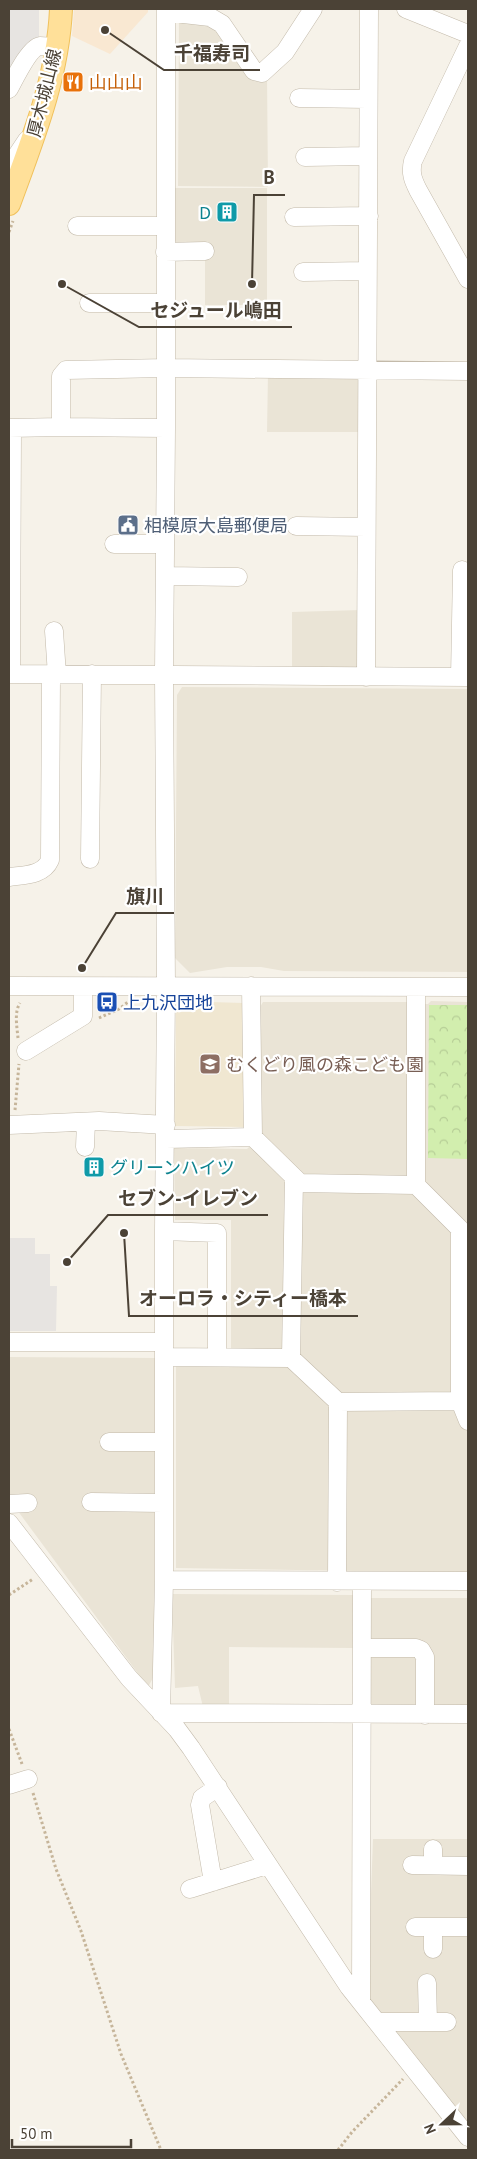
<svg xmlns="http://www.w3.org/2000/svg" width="477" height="2159" font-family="'PT Sans','Noto Sans JP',sans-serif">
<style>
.residential{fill:#eae4d6}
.commercial{fill:#f9e8d2}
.education{fill:#f0e7d1}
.park{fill:url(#park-crowns)}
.parking{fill:#e7e4e1}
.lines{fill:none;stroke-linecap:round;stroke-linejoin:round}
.minor-casing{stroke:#c3baaa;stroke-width:19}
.major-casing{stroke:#f0c15c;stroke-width:24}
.path{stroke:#c6b59a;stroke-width:3;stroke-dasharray:2.5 2.5;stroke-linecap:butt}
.minor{stroke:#fff;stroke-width:18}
.major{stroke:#ffe099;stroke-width:22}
.labels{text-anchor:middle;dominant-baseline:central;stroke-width:4.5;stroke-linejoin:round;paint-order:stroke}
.food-label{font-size:18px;fill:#c56008;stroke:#fff;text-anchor:start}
.street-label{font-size:18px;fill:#4b4236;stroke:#fff}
.culture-label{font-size:18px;fill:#0d838f;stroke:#fff;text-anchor:end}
.service-label{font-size:18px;fill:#4e5e75;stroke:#fff;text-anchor:start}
.transit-label{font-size:18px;fill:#164399;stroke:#fff;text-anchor:start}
.education-label{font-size:18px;fill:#785e54;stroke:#fff;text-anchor:start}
.leader{fill:none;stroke:#4b4236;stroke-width:2}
.callout-dot{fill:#4b4236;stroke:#fff;stroke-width:2}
.callout-label{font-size:19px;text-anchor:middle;font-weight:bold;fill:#4b4236;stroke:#fff;stroke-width:4.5;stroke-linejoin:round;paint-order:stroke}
</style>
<defs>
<pattern id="park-crowns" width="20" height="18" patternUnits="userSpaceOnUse" patternTransform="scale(1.25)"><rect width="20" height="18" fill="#d2eeae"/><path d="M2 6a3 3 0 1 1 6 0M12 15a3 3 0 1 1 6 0" fill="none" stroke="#b6cd96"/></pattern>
</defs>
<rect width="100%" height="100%" fill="#f6f2e9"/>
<path class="residential" d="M 179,18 L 218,28 L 258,82 L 267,75 L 268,187 L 178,186 Z
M 173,188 L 267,188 L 267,305 L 205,305 L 205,247 L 178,245 L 173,238 Z
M 268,373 L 357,375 L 362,380 L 362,432 L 267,432 Z
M 361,610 L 359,671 L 292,671 L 292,612 Z
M 182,687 L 468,689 L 468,972 L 284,971 L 261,967 L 227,967 L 190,973 L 175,958 L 177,695 Z
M 431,1001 L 468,1002 L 468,1573 L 176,1568 L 176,1364 L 231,1364 L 231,1220 L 175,1220 L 174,1148 L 247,1149 L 261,1135 L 260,1007 L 263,1002 L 408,1002 L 409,1004 L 428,1004 Z
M 9,1357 L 155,1358 L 154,1676 L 148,1687 L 9,1499 Z
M 172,1594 L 353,1595 L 353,1648 L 229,1647 L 229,1708 L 203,1707 L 198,1686 L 175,1688 Z
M 368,1598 L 468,1598 L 468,1710 L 369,1710 Z
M 373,1839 L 468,1839 L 468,2125 L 367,2002 Z"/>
<path class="commercial" d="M 74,9 L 148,9 L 148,12 L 110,54 L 72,36 Z"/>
<path class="education" d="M 176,1001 L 244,1003 L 245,1127 L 175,1126 Z"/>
<path class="park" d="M 429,1005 L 468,1005 L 468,1159 L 428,1158 Z"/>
<path class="parking" d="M 9,9 L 39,9 L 39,39 L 9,68 Z
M 9,1238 L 35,1238 L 35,1254 L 50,1254 L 50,1286 L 57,1286 L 56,1331 L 9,1331 Z"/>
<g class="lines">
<g class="minor-casing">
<path id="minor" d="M 406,9 L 468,34
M 166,12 L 210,17 L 222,24 L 254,71 L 262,73 L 285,52 L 313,9
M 468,46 L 413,161 C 410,173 413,180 418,190 L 468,279
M 9,89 C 14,80 29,48 40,46 C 45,46 51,47 56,48
M 299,98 L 367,99
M 305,157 L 368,156
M 9,167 L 27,140
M 294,217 L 369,216
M 77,226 L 165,226
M 165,252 L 205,251
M 303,272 L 366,271
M 89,303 L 165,303
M 61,427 L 61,376 L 66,370 L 166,368 L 468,371
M 9,428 L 61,427 L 166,428
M 296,526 L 366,527
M 114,544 L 164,544
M 165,576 L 238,577
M 54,631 L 57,675
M 9,674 L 468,677
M 11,674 L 12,428
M 366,677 L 369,9
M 460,677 L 462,570
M 90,859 L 92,674
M 9,877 C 23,875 43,876 50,860 L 51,675
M 9,986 L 468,987
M 251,986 L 253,1137
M 416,987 L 416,1185 L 460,1229 L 460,1401 L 468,1421
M 26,1051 L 83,1016 L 83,987
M 9,1125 L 99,1121 L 166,1125
M 166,1139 L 253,1137 L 300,1183 L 416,1185
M 85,1147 L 86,1122
M 164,1231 L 217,1233 L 217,1356
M 9,1342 L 164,1342
M 164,1357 L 291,1358 L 338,1402 L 460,1401
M 291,1358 L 294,1178
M 109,1442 L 164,1442
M 91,1502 L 163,1503
M 9,1504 L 28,1503
M 9,1523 L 129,1678 L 177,1729 L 191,1748 L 349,1987 L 468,2137
M 164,1580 L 468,1581
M 337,1582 L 338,1402
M 363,1648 L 416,1648 L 421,1650 L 425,1657 L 425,1715
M 161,1713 L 164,1580 L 164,1231 L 166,987 L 164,675 L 166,428 L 166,9
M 161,1713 L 468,1714
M 9,1785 L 28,1779
M 412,1865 L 468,1866
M 433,1865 L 433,1849
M 213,1882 L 200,1805 L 202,1798 L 218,1787
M 190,1889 L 267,1865
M 415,1927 L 468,1927
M 433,1927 L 433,1949
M 427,1983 L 428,2022
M 361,2002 L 362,1581
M 377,2022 L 447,2022"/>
</g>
<g class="major-casing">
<path id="major" d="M 9,204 C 32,141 58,77 61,9"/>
</g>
<path class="path" d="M 9,232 L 13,221
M 99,1018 L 119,1009 L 128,1002
M 18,1038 C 17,1027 14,1012 20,1003
M 15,1110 L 19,1064
M 9,1595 L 33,1579
M 9,1729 L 22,1764
M 33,1793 L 56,1869 L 81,1931 L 121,2054 L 161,2150
M 338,2150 L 352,2132 L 403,2079"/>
<use href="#minor" class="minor"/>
<use href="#major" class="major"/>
</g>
<defs>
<g id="restaurant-square" transform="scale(1.125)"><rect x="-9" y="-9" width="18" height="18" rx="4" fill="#e8710a" stroke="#fff"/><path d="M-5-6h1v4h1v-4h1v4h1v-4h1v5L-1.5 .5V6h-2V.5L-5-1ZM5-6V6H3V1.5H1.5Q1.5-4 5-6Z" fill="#fff"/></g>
<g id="building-square" transform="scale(1.125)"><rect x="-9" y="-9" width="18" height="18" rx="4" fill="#0f9aa8" stroke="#fff"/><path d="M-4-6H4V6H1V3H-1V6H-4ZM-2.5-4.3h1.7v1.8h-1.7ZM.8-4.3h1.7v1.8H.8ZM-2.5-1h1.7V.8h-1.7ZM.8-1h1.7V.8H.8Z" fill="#fff"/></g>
<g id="civic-square" transform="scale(1.125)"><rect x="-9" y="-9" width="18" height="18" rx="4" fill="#5c6f8a" stroke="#fff"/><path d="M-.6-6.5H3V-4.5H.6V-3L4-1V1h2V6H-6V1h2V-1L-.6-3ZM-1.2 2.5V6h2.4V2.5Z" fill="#fff"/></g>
<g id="bus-square" transform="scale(1.125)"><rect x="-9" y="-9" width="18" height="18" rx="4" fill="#1a4fb4" stroke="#fff"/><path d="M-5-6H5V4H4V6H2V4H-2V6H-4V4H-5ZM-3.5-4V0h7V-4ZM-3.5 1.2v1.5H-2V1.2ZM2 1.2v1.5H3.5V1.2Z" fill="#fff"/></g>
<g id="school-square" transform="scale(1.125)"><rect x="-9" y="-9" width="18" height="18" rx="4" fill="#8d6e63" stroke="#fff"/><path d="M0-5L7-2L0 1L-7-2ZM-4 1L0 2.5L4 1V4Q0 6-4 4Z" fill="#fff"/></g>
</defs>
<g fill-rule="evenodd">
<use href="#restaurant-square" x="73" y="82"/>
<use href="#building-square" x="227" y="212"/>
<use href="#civic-square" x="128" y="525"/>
<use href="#bus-square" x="107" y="1002"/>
<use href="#school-square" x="210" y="1064"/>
<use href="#building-square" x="94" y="1167"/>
</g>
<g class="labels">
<g class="food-label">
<text x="89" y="82">山山山</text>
</g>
<g class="street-label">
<text transform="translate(44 93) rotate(-76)">厚木城山線</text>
</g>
<g class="culture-label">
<text x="211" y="212">D</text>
<text x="110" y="1167" text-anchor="start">グリーンハイツ</text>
</g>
<g class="service-label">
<text x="144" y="525">相模原大島郵便局</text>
</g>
<g class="transit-label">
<text x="123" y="1002">上九沢団地</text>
</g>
<g class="education-label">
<text x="226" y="1064">むくどり風の森こども園</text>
</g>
</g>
<path class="leader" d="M105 30L164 70H260M252 284L254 195H285M62 284L139 327H292M82 968L116 913H174M67 1262L108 1215H268M124 1233L129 1316H358"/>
<g class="callout-dot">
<circle cx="105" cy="30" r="5"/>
<circle cx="252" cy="284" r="5"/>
<circle cx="62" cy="284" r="5"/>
<circle cx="82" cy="968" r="5"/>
<circle cx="67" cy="1262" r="5"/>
<circle cx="124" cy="1233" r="5"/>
</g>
<g class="callout-label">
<text x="212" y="60">千福寿司</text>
<text x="269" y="184">B</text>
<text x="216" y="317">セジュール嶋田</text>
<text x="145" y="903">旗川</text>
<text x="188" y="1205">セブン-イレブン</text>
<text x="243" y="1305">オーロラ・シティー橋本</text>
</g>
<rect width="477" height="2159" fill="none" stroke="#4b4236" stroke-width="20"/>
<g transform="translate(442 2124) rotate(248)" stroke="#ffffff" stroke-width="4" paint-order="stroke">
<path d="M0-4L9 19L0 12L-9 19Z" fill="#4b4236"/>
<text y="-8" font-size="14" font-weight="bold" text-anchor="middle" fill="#4b4236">N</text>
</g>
<path d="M12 2139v8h119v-8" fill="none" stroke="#4b4236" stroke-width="2.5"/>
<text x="20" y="2139" font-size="15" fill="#4b4236" stroke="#ffffff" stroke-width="4" paint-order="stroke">50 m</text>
</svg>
